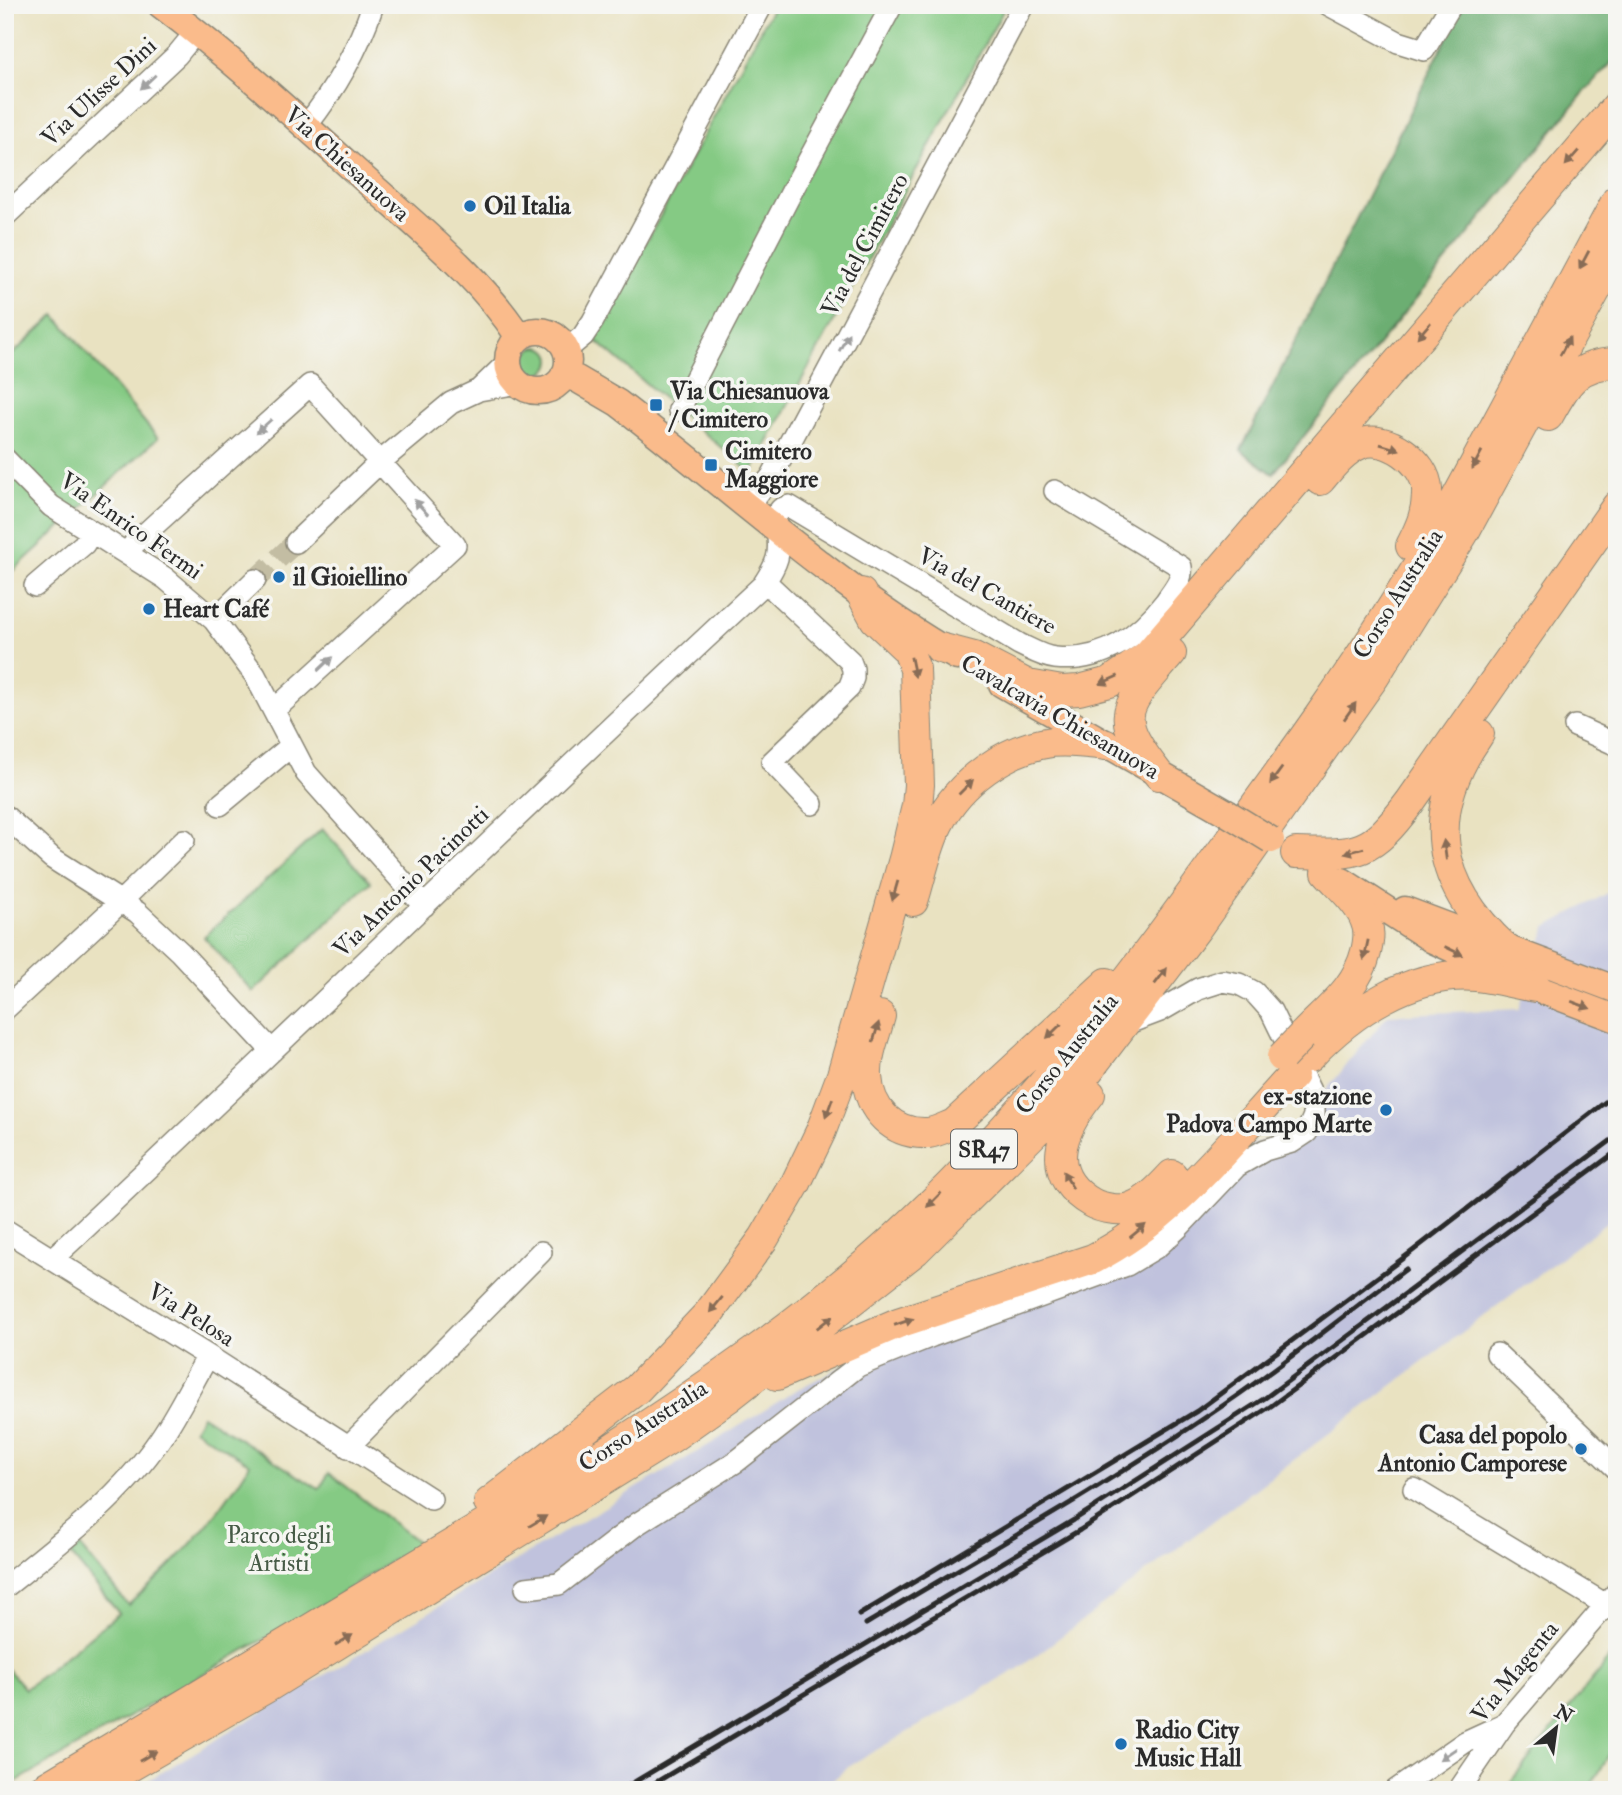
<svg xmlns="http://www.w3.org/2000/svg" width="1622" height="1795" font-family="'IM FELL Double Pica',serif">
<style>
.industrial{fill:#c0c2dd}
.green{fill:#85ca84;stroke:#587a58;stroke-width:2}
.forest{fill:#6cae72;stroke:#4c6c4e;stroke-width:2}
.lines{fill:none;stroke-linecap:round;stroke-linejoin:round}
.minor-tunnel{stroke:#c3bda3;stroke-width:21;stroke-dasharray:21 10;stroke-linecap:butt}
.minor-casing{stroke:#8a8676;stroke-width:24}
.major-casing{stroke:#8a8676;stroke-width:29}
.highway-casing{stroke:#8a8676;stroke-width:32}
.minor{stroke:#fff;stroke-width:21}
.major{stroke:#fabb8b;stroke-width:26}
.highway{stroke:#fabb8b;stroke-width:30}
.rail{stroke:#2b2b2b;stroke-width:5}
.major-bridge-casing{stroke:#8a8676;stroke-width:29;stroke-linecap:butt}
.highway-bridge-casing{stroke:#8a8676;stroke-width:32;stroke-linecap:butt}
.major-bridge{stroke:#fabb8b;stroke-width:26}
.highway-bridge{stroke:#fabb8b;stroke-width:30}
.oneway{fill:#a0a0a0}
.oneway2{fill:#886c56}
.poi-dot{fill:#1f6fb2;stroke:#f6f6f2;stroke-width:2.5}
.labels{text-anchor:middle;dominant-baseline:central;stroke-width:7;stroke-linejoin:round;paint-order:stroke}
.shield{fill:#f6f6f2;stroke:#686867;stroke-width:2}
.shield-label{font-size:23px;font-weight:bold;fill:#2b2b2b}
.street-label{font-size:24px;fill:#2b2b2b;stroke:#f6f6f2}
.poi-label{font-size:24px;font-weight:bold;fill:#2b2b2b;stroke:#f6f6f2;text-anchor:start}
.park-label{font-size:24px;fill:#465b46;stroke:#f6f6f2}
</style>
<rect width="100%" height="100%" fill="#f6f6f2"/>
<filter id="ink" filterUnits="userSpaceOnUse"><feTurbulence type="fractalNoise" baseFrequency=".0143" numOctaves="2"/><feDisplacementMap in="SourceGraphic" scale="14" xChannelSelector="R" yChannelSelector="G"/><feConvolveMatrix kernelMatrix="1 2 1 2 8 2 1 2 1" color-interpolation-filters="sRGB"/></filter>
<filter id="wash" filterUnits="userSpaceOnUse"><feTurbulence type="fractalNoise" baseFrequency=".00686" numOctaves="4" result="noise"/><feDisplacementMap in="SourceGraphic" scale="28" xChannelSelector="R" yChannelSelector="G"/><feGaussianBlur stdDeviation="1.57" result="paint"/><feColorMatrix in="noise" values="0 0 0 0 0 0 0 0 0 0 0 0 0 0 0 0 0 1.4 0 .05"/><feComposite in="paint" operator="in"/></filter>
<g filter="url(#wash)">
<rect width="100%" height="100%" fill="#e9e2c1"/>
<path class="industrial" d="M 1617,888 L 1617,1176 L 1614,1178 L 1617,1185 L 1617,1215 L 1018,1669 L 850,1765 L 822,1790 L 132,1790 L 717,1440 L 798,1389 L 881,1346 L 1114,1266 L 1244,1147 L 1293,1130 L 1388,1015 L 1519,1009 L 1546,927 Z"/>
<path class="green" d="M 774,5 L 993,5 L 1003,11 L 751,473 L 594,339 Z
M 55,315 L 158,438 L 5,578 L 5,361 Z
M525 360a13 13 0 1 1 26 0a13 13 0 1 1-26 0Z
M 322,829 L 371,882 L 253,992 L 204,937 Z
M 202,1415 L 319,1489 L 329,1473 L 419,1543 L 330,1601 L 5,1788 L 5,1666 L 25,1689 L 119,1613 L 71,1555 L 80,1546 L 128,1605 C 177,1563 217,1519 250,1464 L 194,1429 Z
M 1610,1657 L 1617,1661 L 1617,1743 L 1588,1790 L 1504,1790 Z"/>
<path class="forest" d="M 1463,5 L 1617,5 L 1617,57 L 1586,90 L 1273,474 L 1241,450 Z"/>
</g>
<g filter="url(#ink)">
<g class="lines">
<path class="minor-tunnel" d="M 255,580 L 296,542"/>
<g class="minor-casing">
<path id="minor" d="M 1329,5 L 1398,42 L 1424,50 L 1451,5
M 306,126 C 335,90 358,50 373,5
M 5,216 L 177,55 L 195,33
M 566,350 L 583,336 L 593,321 L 762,5
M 479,390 L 508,362
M 679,410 L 792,191 L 892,5
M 5,459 L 51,506 L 165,578 L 214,620 L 255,675 L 306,773 L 424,906
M 748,506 L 772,476 L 1023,5
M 770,523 L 781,509 L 789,506 L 1019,644 C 1030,649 1043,657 1055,658 C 1102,663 1139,636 1166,601 C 1173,590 1183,580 1181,567 L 1055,491
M 296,542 L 380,462 L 451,403 L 479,390 L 518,383
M 127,554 L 134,544 L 159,521 L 310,385 L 455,545 L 282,703 L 273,707
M 763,585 L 772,588 L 850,661 L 853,669 L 853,678 L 849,688 L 772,762 L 812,804
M 35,586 L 84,544 L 91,533
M 214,620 L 255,580
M 1575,726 L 1617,745
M 220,805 L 291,746
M 5,816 L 52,858 L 137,912 L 180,952 L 272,1051
M 5,1009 L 110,912 L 184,840
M 5,1230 L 208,1356 L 431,1499
M 52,1259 C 291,1036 523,807 763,585 C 778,562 781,555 777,528
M 1497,1354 L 1617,1469
M 348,1447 L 541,1252
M 1414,1489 L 1616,1611
M 5,1587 C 60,1543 120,1498 160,1439 C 178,1413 192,1383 208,1356
M 526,1588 L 559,1584 L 637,1524 L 737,1461 L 858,1366 L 932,1336 L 1127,1265 L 1157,1247 L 1178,1228 L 1237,1166 L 1265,1150 L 1292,1142 L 1307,1132 L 1314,1116 L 1314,1099 L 1271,1011 L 1254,992 L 1239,984 L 1223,981 L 1198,989 L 1160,1011 L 1123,1025
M 1396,1790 L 1465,1742 L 1502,1725
M 1459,1790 L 1504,1724 L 1617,1592"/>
</g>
<g class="major-casing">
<path id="major" d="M 161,5 C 235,61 303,124 371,185 C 423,232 481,278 519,337
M508 361a30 30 0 1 1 60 0a30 30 0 1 1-60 0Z
M 564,375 L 577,379 L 618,403 C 728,487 837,588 957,657
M 1002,684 L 1227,813
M 1342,881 L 1433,940 L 1546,992 L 1617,1019
M 1405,910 L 1617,990"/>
</g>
<g class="highway-casing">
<path id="highway" d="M 1548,416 C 1566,384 1577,363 1617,363
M 1320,480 C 1331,467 1343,451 1360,444 C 1386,433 1426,462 1427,489 C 1428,511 1421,526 1411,546
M 940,648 L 974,657 L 1028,685 L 1062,691 L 1079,690 L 1110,682 L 1147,656 L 1617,106
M 1479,734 C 1423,814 1435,883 1505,948
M 1159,775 C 1110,713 1125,708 1171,653
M 1296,853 C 1360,855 1370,855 1410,802 L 1617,506
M 913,901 C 921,876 926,848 938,824 C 959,782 1006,748 1052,742 C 1070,740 1089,743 1106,745
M 880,1016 C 875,1035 866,1056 867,1076 C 869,1110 893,1135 928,1133 C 937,1132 946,1127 954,1124 L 1107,983
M 1304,1034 C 1329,1008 1357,988 1366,952 C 1368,943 1370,934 1367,925 C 1362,905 1340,887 1327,872
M 1309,1057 C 1351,1012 1412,971 1476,976 C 1496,978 1516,984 1536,987
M 1090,1094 C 1061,1130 1042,1174 1092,1203 C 1101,1208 1119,1211 1129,1208 C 1146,1203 1160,1188 1172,1175
M 777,1375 L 898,1323 L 1093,1259 C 1174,1218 1232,1140 1293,1075
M 489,1503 L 637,1389 L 709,1313 L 764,1238 L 796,1183 L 821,1131 L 842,1075 L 904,859 L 917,806 L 919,785 L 915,669 L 908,650 L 875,619 L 861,593
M 41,1790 L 608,1451 C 708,1386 809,1317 897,1236 C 1014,1129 1112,1004 1204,876 C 1273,781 1343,687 1405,587 C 1439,534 1467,478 1497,423 C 1537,349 1577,274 1617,200
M 89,1790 L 266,1688 L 671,1438 L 729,1397 L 915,1251 L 1038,1129 L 1084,1076 L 1196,929 L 1374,677 L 1463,534 L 1617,251"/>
</g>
<use href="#minor" class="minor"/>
<use href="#major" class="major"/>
<use href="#highway" class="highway"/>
<path class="rail" d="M 859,1615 L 1197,1411 L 1410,1253 L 1617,1093
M 866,1624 C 980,1556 1096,1491 1206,1417 C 1275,1371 1340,1319 1406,1269
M 621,1790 L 1074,1520 L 1265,1398 L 1617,1136
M 643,1790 L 1080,1530 L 1271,1406 L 1617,1151"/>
<g class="major-bridge-casing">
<path id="major-bridge" d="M 1227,813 L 1271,840"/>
</g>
<g class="highway-bridge-casing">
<path id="highway-bridge" d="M 1282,1057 L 1302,1036"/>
</g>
<use href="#major-bridge" class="major-bridge"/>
<use href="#highway-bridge" class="highway-bridge"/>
</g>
<defs><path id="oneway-solid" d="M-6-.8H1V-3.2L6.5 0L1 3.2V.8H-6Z" transform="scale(1.75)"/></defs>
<g class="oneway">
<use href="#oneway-solid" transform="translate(148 82) rotate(137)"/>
<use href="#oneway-solid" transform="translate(844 342) rotate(-62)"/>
<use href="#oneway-solid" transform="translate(264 426) rotate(138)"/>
<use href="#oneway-solid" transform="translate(421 507) rotate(-132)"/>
<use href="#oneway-solid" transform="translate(325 664) rotate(-43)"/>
<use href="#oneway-solid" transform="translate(1448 1754) rotate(146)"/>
</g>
<g class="oneway2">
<use href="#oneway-solid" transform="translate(1572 158) rotate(131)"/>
<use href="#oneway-solid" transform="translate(1584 260) rotate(118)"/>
<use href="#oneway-solid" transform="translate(1424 330) rotate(131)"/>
<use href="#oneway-solid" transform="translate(1565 346) rotate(-62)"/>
<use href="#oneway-solid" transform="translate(1390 447) rotate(16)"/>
<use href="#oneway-solid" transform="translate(1477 460) rotate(118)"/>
<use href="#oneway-solid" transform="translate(913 667) rotate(78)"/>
<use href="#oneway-solid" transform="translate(1109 680) rotate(156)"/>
<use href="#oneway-solid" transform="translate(1350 711) rotate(-55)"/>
<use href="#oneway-solid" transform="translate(1276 776) rotate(126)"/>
<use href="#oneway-solid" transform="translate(966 787) rotate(-45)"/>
<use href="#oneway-solid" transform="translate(1445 850) rotate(-98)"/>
<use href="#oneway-solid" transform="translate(1354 851) rotate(164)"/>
<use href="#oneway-solid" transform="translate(895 891) rotate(106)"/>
<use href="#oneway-solid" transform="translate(1366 950) rotate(102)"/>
<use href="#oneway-solid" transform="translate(1454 951) rotate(26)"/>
<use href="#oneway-solid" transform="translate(1161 976) rotate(-53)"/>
<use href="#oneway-solid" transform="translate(1581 1005) rotate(21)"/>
<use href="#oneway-solid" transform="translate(1054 1031) rotate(136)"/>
<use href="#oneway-solid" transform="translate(876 1032) rotate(-74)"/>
<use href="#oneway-solid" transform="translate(829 1108) rotate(110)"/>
<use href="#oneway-solid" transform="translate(1068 1180) rotate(-120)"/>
<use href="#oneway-solid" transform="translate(934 1200) rotate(135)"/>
<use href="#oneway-solid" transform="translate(1138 1231) rotate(-39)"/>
<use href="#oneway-solid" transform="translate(716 1305) rotate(129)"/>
<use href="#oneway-solid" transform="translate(825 1322) rotate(-38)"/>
<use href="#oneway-solid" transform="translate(904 1322) rotate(-19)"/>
<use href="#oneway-solid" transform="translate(538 1521) rotate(-31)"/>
<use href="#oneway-solid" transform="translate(344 1640) rotate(-31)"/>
<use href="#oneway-solid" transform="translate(148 1756) rotate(-30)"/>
</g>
</g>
<g class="poi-dot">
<circle cx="470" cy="206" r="7"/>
<rect x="649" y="398" width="14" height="14" rx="3.5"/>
<rect x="704" y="458" width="14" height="14" rx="3.5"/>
<circle cx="279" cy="577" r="7"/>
<circle cx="149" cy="609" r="7"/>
<circle cx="1386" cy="1110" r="7"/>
<circle cx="1581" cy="1449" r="7"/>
<circle cx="1121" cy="1744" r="7"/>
</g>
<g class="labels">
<rect class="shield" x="951" y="1129.5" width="66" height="39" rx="5"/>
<g class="shield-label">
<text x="984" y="1149">SR47</text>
</g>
<g class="street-label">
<text transform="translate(99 92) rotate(-43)">Via Ulisse Dini</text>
<text transform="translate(347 164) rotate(42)">Via Chiesanuova</text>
<text transform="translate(865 245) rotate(-62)">Via del Cimitero</text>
<text transform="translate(131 526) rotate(35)">Via Enrico Fermi</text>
<text transform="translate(987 591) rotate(29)">Via del Cantiere</text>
<text transform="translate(1398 594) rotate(-58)">Corso Australia</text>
<text transform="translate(1060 717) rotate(30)">Cavalcavia Chiesanuova</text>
<text transform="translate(411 882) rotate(-44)">Via Antonio Pacinotti</text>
<text transform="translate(1067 1054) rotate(-51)">Corso Australia</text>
<text transform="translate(191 1315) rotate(32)">Via Pelosa</text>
<text transform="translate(643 1426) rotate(-33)">Corso Australia</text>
<text transform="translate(1515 1672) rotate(-51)">Via Magenta</text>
</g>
<g class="poi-label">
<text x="484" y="206">Oil Italia</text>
<text x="670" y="391">Via Chiesanuova<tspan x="670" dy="28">/ Cimitero</tspan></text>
<text x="725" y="451">Cimitero<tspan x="725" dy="28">Maggiore</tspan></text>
<text x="293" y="577">il Gioiellino</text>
<text x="163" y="609">Heart Café</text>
<text x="1372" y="1096" text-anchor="end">ex-stazione<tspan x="1372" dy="28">Padova Campo Marte</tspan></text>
<text x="1567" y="1435" text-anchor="end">Casa del popolo<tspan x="1567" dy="28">Antonio Camporese</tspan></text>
<text x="1135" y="1730">Radio City<tspan x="1135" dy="28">Music Hall</tspan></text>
</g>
<g class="park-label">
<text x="279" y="1535">Parco degli<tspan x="279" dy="28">Artisti</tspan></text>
</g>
</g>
<rect width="1622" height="1795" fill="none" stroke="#f6f6f2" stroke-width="28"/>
<g transform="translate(1556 1728) rotate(29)" stroke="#f6f6f2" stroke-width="5" paint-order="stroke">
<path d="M0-5L12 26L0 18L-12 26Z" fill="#2b2b2b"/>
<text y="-10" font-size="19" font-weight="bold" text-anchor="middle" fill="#2b2b2b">N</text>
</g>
</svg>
